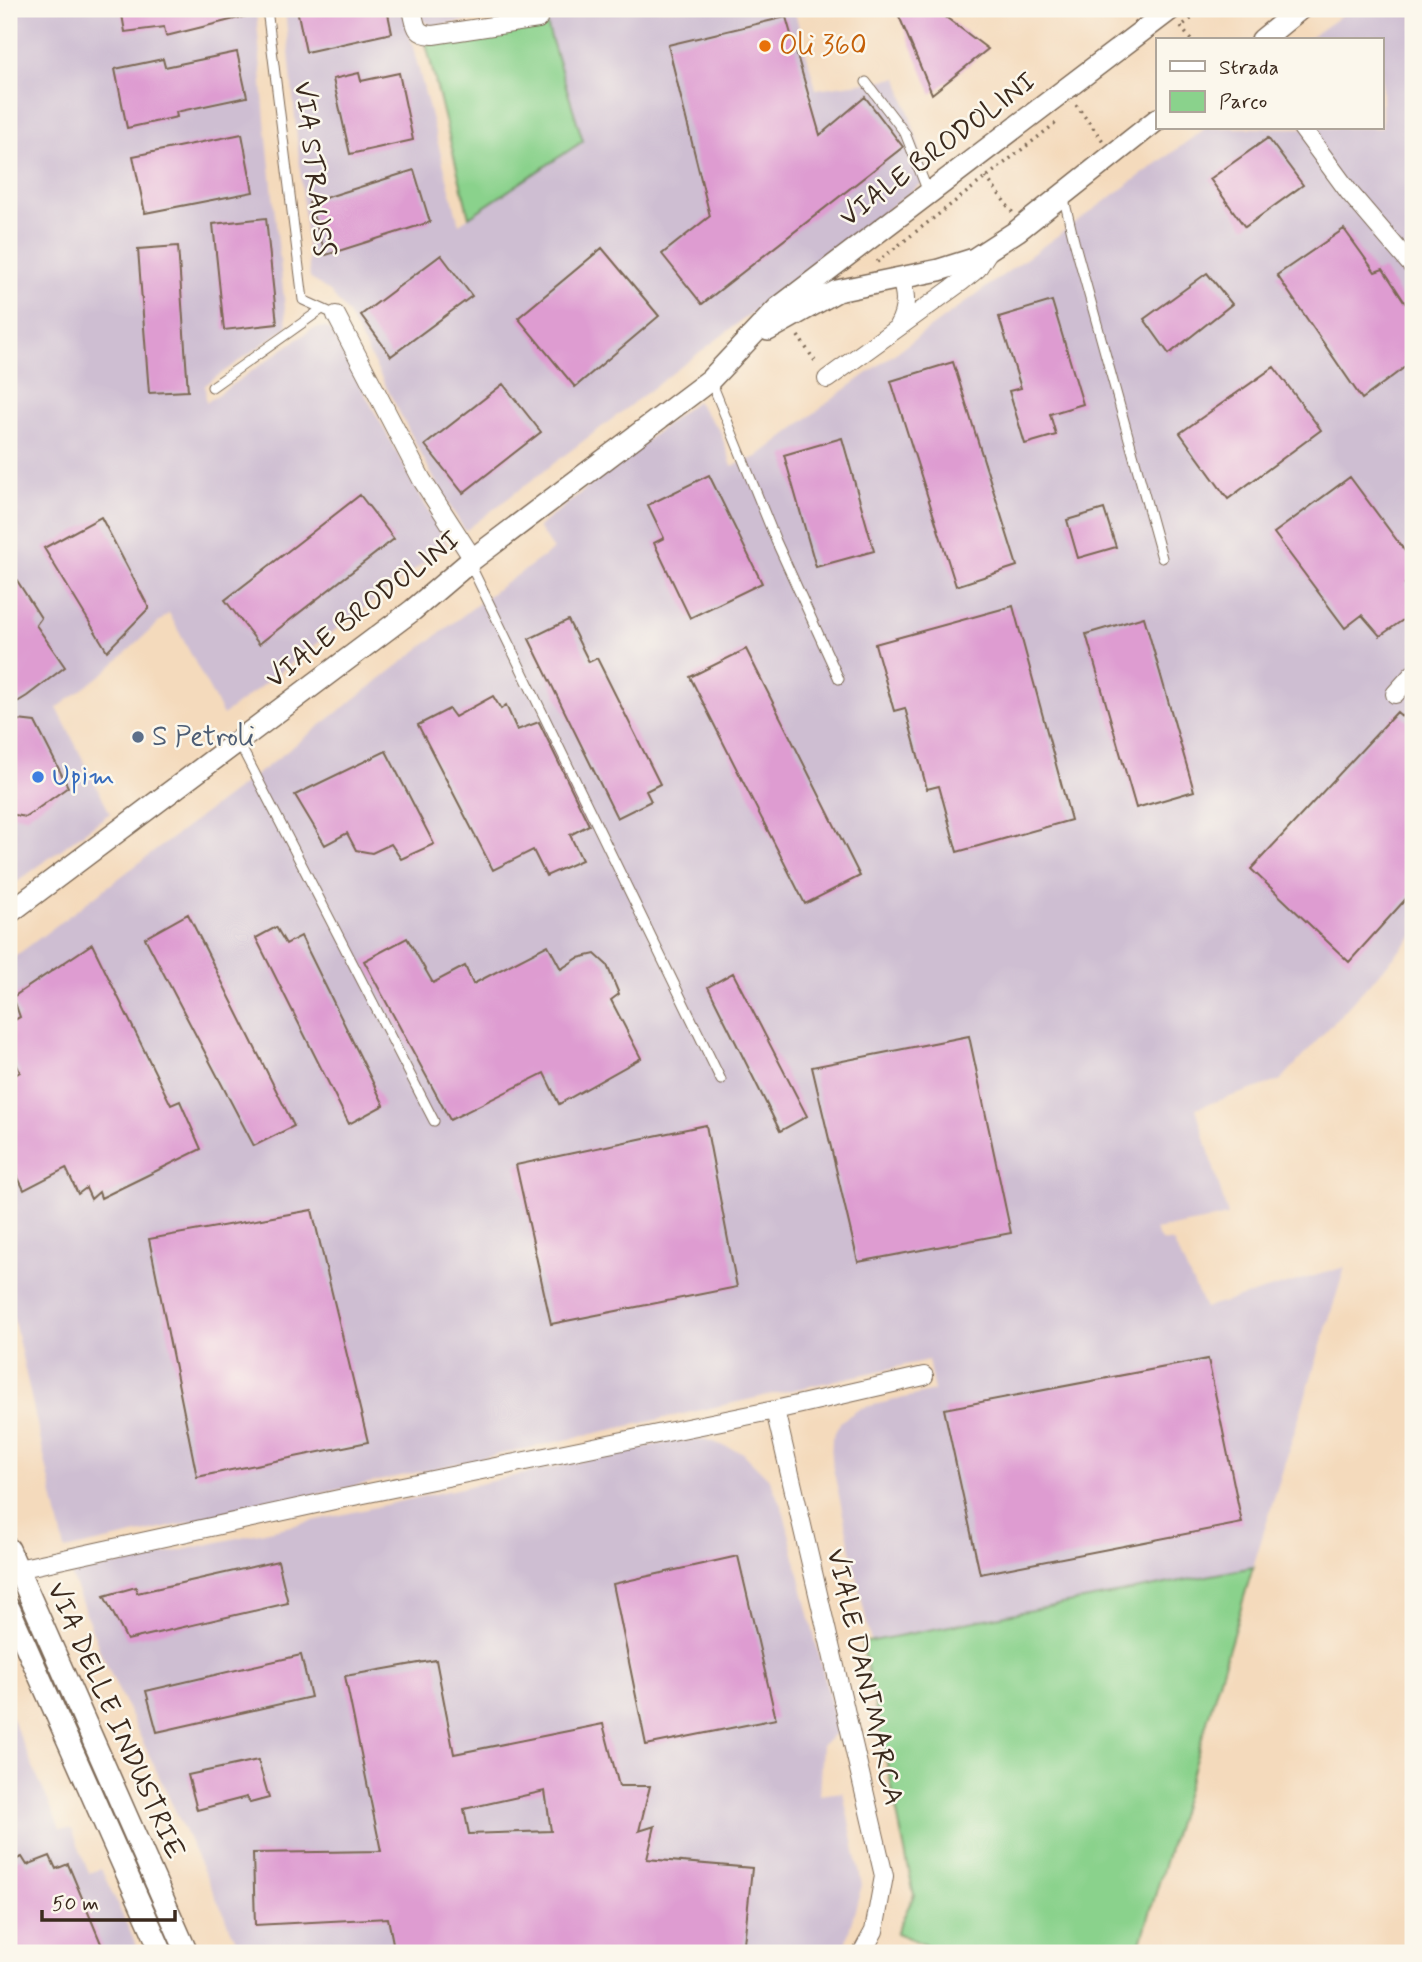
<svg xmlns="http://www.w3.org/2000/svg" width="1422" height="1962" font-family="Mynerve,sans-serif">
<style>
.industrial{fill:#cebed2}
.green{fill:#8ad28c;stroke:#627e55;stroke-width:2}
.building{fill:#de9cd1;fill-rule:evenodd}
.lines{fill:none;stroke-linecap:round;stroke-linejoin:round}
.service-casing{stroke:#7c6855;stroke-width:11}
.minor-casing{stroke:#7c6855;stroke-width:20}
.tertiary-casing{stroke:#7c6855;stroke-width:24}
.path{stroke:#7c6855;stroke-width:3.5;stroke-dasharray:2 5;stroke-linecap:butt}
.service{stroke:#fff;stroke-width:9}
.minor{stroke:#fff;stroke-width:18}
.tertiary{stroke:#fff;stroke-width:21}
.food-dot{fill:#e8710a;stroke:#fbf7ec;stroke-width:2.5}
.service-dot{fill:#5c6f8a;stroke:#fbf7ec;stroke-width:2.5}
.shop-dot{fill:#3f7fe0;stroke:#fbf7ec;stroke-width:2.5}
.labels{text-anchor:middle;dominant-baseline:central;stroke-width:5;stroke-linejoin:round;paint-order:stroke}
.food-label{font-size:28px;fill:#c56008;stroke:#fbf7ec;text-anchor:start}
.street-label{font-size:28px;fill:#3b2a1e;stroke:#fbf7ec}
.service-label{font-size:28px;fill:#4e5e75;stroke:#fbf7ec;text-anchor:start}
.shop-label{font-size:28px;fill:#366cbe;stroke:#fbf7ec;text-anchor:start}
</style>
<rect width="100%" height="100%" fill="#fbf7ec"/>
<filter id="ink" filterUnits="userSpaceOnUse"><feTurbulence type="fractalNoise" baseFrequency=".0143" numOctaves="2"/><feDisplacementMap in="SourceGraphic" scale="14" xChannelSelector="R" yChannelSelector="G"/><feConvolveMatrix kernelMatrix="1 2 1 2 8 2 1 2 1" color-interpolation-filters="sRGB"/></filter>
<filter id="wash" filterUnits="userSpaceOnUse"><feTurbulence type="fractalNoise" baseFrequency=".00686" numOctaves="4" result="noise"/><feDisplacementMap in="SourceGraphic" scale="28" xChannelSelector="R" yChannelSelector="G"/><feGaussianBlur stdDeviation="1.57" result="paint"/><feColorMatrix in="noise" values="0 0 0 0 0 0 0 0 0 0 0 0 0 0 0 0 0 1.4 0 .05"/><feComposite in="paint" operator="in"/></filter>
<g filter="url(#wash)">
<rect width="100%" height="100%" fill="#f4dabc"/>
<path class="industrial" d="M 9,9 L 256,9 L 265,120 L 287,327 L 205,385 L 206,403 L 312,329 L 325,327 L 331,331 L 447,545 L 223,715 L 169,613 L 104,673 L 57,708 L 110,813 L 9,888 Z
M 285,9 L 403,9 L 459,224 L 583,141 L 543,10 L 432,26 L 423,20 L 420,9 L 794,9 L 816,89 L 898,78 L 929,178 L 465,531 L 438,486 L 348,314 L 330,292 L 310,278 Z
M 1351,9 L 1413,9 L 1413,936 L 1281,1080 L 1196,1108 L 1228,1216 L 1155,1230 L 1161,1241 L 1173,1242 L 1205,1308 L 1345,1267 L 1253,1567 L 871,1642 L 831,1459 L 832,1438 L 841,1421 L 861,1408 L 934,1391 L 928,1360 L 65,1550 L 9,1298 L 9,961 L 269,765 L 492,593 L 553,550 L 538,527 L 696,401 L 720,431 L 732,466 L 757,457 L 835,397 L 1206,128 L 1382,128 L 1382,40 L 1306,40 Z
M 704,1439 L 742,1452 L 770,1480 L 784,1513 L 838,1732 L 822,1745 L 819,1795 L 843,1792 L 862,1885 L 843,1952 L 242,1953 L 100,1651 L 71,1575 L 667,1442 Z
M 9,1712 L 60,1828 L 72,1829 L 89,1873 L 101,1869 L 140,1953 L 9,1953 Z"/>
<path class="green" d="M 547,25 L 583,141 L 469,217 L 426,44 Z
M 1253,1567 L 1138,1953 L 946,1953 L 896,1933 L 914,1895 L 862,1643 Z"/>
<g id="blocks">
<path class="building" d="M 121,9 L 254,9 L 255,14 L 166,36 L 164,27 L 125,32 Z
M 297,9 L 387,9 L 392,33 L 306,52 Z
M 896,9 L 935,9 L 988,49 L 932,94 Z
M 786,17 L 820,135 L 865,97 L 903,147 L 702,304 L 662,254 L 710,216 L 668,45 Z
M 237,52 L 247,97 L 176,112 L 177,117 L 127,128 L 115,69 L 163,59 L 165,67 Z
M 359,73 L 361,81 L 399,73 L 413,140 L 350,154 L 333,79 Z
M 242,134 L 253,192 L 145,213 L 133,156 Z
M 1268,138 L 1303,185 L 1245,227 L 1210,179 Z
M 414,170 L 430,222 L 326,255 L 309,203 Z
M 266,218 L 277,324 L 224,330 L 213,224 Z
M 1344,229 L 1375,272 L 1383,269 L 1413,315 L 1413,361 L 1362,399 L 1277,275 Z
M 178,246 L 188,391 L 149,393 L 138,249 Z
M 602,248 L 659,316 L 575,387 L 518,318 Z
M 441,255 L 472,296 L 391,356 L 361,315 Z
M 1207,273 L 1232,304 L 1169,354 L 1144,319 Z
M 1052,301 L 1083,404 L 1050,414 L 1056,435 L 1025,444 L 1009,391 L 1021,388 L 999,317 Z
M 953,362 L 1017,566 L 956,586 L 891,381 Z
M 1274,367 L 1321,430 L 1228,499 L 1180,433 Z
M 503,384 L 541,432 L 463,493 L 425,445 Z
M 842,438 L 874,551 L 816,567 L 784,455 Z
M 709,475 L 762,583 L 690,618 L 654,543 L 664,538 L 648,505 Z
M 1350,477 L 1413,562 L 1413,577 L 1405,584 L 1413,596 L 1413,613 L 1380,636 L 1362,615 L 1345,628 L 1274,533 Z
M 360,495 L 394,539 L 259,644 L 225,600 Z
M 1104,509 L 1116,547 L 1078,558 L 1067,520 Z
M 101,517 L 149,608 L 107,651 L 44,548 Z
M 9,568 L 41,618 L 36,625 L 65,667 L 27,696 L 9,707 Z
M 1013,606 L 1071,820 L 957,852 L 939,786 L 927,789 L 905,708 L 894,711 L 875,644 Z
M 1144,617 L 1194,791 L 1136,808 L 1086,634 Z
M 568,620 L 589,662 L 597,658 L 660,784 L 646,791 L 651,801 L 617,818 L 529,639 Z
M 746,649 L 860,876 L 805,904 L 690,677 Z
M 493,696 L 501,709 L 506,705 L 517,730 L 539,722 L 589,825 L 570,835 L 582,860 L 546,876 L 533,850 L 493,870 L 418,725 L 449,709 L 455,717 Z
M 1397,712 L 1413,726 L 1413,891 L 1349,962 L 1251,869 Z
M 9,719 L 35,722 L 68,787 L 26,817 L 9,814 Z
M 386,751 L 434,844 L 401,859 L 391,844 L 372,853 L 356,850 L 347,833 L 325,845 L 295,795 Z
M 188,914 L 294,1126 L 254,1146 L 145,938 Z
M 276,927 L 286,944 L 301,936 L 384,1105 L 349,1124 L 256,938 Z
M 407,938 L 433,983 L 465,966 L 473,984 L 548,945 L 561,969 L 578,958 L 595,954 L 607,965 L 619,994 L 611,1000 L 641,1058 L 559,1104 L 544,1073 L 450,1120 L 364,961 Z
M 92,944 L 171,1105 L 180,1101 L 201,1149 L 101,1198 L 99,1192 L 91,1199 L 86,1188 L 78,1194 L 66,1168 L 24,1190 L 9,1159 L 9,1079 L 20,1072 L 9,1049 L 9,1023 L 20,1017 L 13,997 Z
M 733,973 L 807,1116 L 780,1131 L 708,987 Z
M 969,1036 L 1011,1233 L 858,1262 L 812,1067 Z
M 706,1125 L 737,1287 L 551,1324 L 516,1165 Z
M 312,1210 L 368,1442 L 197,1477 L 149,1239 Z
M 1208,1359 L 1242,1523 L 980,1574 L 944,1409 Z
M 738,1556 L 776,1719 L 646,1745 L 613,1584 Z
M 278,1561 L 288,1603 L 127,1640 L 104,1596 L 136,1587 L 137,1593 Z
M 301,1655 L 311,1697 L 157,1732 L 146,1691 Z
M 436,1660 L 454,1754 L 603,1724 L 619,1786 L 650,1786 L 639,1831 L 655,1826 L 647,1859 L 752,1868 L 743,1953 L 395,1953 L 388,1918 L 255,1925 L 253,1853 L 381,1851 L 345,1676 ZM 545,1791 L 551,1831 L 469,1834 L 464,1809 Z
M 258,1760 L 269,1798 L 250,1803 L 247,1797 L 197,1810 L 188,1775 Z
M 50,1856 L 56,1869 L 68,1864 L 105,1953 L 12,1953 L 9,1944 L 9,1862 L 22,1857 L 27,1865 Z"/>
</g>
</g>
<g filter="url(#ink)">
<use href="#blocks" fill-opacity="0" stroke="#7c6855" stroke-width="2"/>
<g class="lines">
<g class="service-casing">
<path id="service" d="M 267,9 L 303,300 L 336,315
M 866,82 L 905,133 L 928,192
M 1063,195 L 1074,241 L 1162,558
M 711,381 L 776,541 L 839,679
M 212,387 L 322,309
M 469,562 L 721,1080
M 238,741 L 434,1121"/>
</g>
<g class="minor-casing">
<path id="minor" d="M 412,9 C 416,25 414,34 433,35 L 538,19
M 1302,128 L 1349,192 L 1413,267
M 336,315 L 422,480 L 473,559
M 898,326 C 907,310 907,294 900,278
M 827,379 L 961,282 L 977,269 L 990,249
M 1395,694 L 1413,674
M 775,1410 L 884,1876 L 874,1931 L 862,1953
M 18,1569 L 339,1499 L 775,1410 L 924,1376"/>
</g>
<g class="tertiary-casing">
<path id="tertiary" d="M 1262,40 L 1300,9
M 768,330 L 837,291 L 939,270 L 974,259 L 1017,231 L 1158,119
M 9,913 L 413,610 L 473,559 L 710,380 L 778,308 L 1171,9
M 9,1549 L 187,1953
M 9,1608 L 162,1953"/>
</g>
<path class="path" d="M 1184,24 L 1205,9
M 1181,27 L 1191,40
M 1076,105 L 1103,141
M 986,177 L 1013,213
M 877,262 L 1056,123
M 798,336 L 817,364"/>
<use href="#service" class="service"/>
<use href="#minor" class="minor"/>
<use href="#tertiary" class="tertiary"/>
</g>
</g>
<circle class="food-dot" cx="765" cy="46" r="7"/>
<circle class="service-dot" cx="138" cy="737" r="7"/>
<circle class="shop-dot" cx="38" cy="777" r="7"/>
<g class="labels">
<g class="food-label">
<text x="779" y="46">Oli 360</text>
</g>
<g class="street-label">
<text transform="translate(938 150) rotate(-37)">VIALE BRODOLINI</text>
<text transform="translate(313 169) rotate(83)">VIA STRAUSS</text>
<text transform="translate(363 610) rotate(-38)">VIALE BRODOLINI</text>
<text transform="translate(864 1677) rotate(77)">VIALE DANIMARCA</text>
<text transform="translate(115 1721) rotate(66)">VIA DELLE INDUSTRIE</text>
</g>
<g class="service-label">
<text x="152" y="737">S Petroli</text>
</g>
<g class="shop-label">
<text x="52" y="777">Upim</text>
</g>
</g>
<rect width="1422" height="1962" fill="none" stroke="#fbf7ec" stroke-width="35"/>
<rect x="1156" y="38" width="228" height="91" fill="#fbf7ec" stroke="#aea59a" stroke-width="2"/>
<rect x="1170" y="61" width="35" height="10" fill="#ffffff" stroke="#aea59a" stroke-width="2"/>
<text x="1219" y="74" font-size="21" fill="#3b2a1e">Strada</text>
<rect x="1170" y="91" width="35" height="21" fill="#8ad28c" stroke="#aea59a" stroke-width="2"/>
<text x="1219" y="108" font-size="21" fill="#3b2a1e">Parco</text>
<path d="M42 1910v10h133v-10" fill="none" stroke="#3b2a1e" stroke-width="3.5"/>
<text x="52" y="1910" font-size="21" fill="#3b2a1e" stroke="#fbf7ec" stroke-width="5" paint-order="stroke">50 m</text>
</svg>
